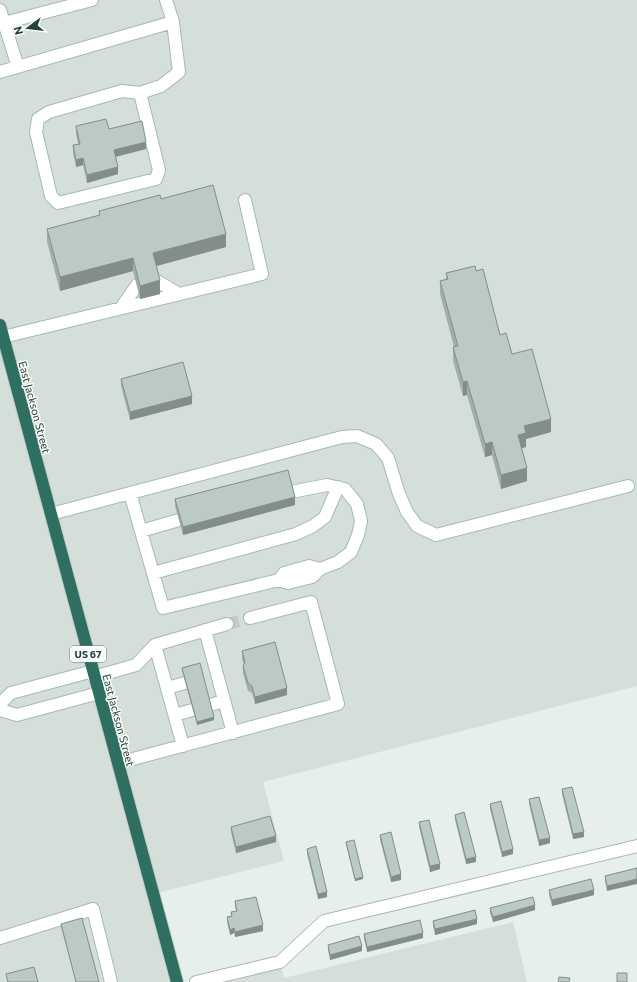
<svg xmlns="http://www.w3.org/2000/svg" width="637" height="982" font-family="Commissioner,sans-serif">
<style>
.built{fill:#d4dfda}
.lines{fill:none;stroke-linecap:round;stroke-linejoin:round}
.minor-tunnel{stroke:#bfccc8;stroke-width:12;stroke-dasharray:12 6;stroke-linecap:butt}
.minor-casing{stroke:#a8b8b2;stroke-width:14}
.highway-casing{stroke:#c2cac8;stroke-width:14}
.minor{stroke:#fff;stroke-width:12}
.highway{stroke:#2f6f62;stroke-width:12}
.wall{fill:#a1aea9}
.shaded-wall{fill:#838d89}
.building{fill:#bbcac4;stroke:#838d89}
.labels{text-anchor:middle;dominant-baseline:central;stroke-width:3;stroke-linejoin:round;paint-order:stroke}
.shield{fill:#f7fbf9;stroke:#637a73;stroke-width:1}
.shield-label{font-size:10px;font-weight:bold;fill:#24423a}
.street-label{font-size:11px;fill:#24423a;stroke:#f7fbf9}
</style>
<rect width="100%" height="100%" fill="#e6efeb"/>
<path class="built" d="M 0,0 L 637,0 L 637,686 L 263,782 L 284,861 L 153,894 L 177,982 L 0,982 Z
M 513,922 L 527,982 L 196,982 L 280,962 L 284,978 Z"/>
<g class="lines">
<path class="minor-tunnel" d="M 227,624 L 250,618"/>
<g class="minor-casing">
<path id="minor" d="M 0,10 L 18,67
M 4,23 L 92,0
M 0,72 L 173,22 L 166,0
M 140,93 L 159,170 L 156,179 L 58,203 L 51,196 L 36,132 L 38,119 L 49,112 L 122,91 L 140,93 L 161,86 L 179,72 L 173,22
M 157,281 L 179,294
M 121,308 L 137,285
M 3,337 L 262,274 L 245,200
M 291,492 L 327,485 L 345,489 L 357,504 L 361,521 L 358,535 L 351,552 L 338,562 L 320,569
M 130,493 L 163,608 L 279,580 L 288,583 L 312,577 L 320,569 L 309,566 L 284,573 L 279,580
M 51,514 L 342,437 L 357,436 L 376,444 L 388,458 L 399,494 L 407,512 L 417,526 L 436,535 L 628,486
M 141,531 L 179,520
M 153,573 L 296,534 L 313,526 L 325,517 L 338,487
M 205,630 L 233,733
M 155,645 L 183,746
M 94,677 L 136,665 L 155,645 L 227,624
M 167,688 L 185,683
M 0,704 L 11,693 L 93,671
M 210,705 L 224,701
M 0,710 L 17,715 L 99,693
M 175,715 L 192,710
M 118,763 L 338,704 L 311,602 L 250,618
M 0,938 L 93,909 L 111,982
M 196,982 L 280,962 L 324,921 L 637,846"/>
</g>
<g class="highway-casing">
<path id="highway" d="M 0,325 L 177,982"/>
</g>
<use href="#minor" class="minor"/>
<use href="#highway" class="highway"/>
</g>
<path class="wall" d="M 76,126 L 109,129 L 146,149 L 116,157 L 118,174 L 87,183 L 83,165 L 76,167 L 73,153 L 73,145 L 78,144 L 76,134 Z
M 161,199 L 226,247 L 156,266 L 160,294 L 140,299 L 133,271 L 60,291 L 47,242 L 47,229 L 99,215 L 99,211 Z
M 476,271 L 500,335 L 512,354 L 551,432 L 526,439 L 526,447 L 522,448 L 527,481 L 501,489 L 492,455 L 485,457 L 467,395 L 463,396 L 453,361 L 453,347 L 454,347 L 440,294 L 440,281 L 446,279 L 446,273 Z
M 121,379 L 192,404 L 130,420 L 121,386 Z
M 175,499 L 295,505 L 183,535 L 175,506 Z
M 242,651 L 287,695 L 255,704 L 252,693 L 248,691 L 243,673 L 243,666 L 244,665 L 242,659 Z
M 182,668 L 214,720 L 197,725 L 182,671 Z
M 562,789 L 584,837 L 573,839 L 562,794 Z
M 529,799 L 550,843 L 539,846 L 529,804 Z
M 490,804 L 513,854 L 502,857 L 490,809 Z
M 455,815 L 476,862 L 466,864 L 455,820 Z
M 419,822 L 440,869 L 430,872 L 419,827 Z
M 231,827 L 276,842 L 236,853 L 231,832 Z
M 380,835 L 401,880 L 391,882 L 380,840 Z
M 346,842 L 363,879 L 355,881 L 346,844 Z
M 307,849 L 327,897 L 318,899 L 307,854 Z
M 637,868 L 607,891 L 605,881 L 605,876 Z
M 549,890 L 594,895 L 552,906 L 549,895 Z
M 235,901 L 263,931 L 235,937 L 234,933 L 230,935 L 227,922 L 227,917 L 231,916 L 231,912 L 236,911 L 235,906 Z
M 490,908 L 535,910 L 493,922 L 490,913 Z
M 433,921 L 477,924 L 435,935 L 433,926 Z
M 61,924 L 99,982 L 76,982 L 61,927 Z
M 364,934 L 423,938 L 367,952 L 364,939 Z
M 328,945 L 362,951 L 330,960 L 328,950 Z"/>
<path class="shaded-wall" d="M 146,142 L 146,149 L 114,157 L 114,150 Z
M 83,158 L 83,165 L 76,167 L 76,160 Z
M 118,167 L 118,174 L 87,183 L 87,175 Z
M 226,234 L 226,247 L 153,267 L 153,253 Z
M 133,258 L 133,271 L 60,291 L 60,277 Z
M 160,280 L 160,294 L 140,299 L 140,286 Z
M 467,381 L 467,395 L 463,396 L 463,382 Z
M 192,396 L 192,404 L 130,420 L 130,412 Z
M 551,419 L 551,432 L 526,439 L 526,447 L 518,449 L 518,435 L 524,426 Z
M 492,442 L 492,455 L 485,457 L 485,444 Z
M 527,468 L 527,481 L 501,489 L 501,475 Z
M 295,497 L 295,505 L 183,535 L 183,527 Z
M 287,688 L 287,695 L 255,704 L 255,697 Z
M 214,717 L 214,720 L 197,725 L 197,722 Z
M 584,832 L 584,837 L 573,839 L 573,834 Z
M 276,836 L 276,842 L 236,853 L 236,847 Z
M 550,838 L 550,843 L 539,846 L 539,840 Z
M 513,849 L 513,854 L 502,857 L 502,852 Z
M 476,857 L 476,862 L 466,864 L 466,859 Z
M 440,864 L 440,869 L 430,872 L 430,866 Z
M 401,874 L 401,880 L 391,882 L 391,877 Z
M 363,877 L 363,879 L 355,881 L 355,879 Z
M 637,879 L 637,884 L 607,891 L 607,886 Z
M 594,890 L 594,895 L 552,906 L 552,900 Z
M 327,892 L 327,897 L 318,899 L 318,894 Z
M 535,905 L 535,910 L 493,922 L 493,917 Z
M 477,919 L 477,924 L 435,935 L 435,929 Z
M 263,925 L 263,931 L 235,937 L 235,932 Z
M 234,928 L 234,933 L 230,935 L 230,930 Z
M 423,933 L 423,938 L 367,952 L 367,947 Z
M 362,946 L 362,951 L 330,960 L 330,955 Z"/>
<path class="building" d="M 106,119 L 109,129 L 142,121 L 146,142 L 114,150 L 118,167 L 87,175 L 83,158 L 76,160 L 73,145 L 80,144 L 76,126 Z
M 213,185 L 226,234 L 153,253 L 160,280 L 140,286 L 133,258 L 60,277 L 47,229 L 100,215 L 99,211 L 160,195 L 161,199 Z
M 475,266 L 476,271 L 483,269 L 500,335 L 506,333 L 512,354 L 532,349 L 551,419 L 524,426 L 526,433 L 518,435 L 527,468 L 501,475 L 492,442 L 485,444 L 467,381 L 463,382 L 453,347 L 458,346 L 440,281 L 448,279 L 446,273 Z
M 183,362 L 192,396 L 130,412 L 121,379 Z
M 288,470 L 295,497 L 183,527 L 175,499 Z
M 275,642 L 287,688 L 255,697 L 252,686 L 248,683 L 243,666 L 245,662 L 242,651 Z
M 200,663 L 214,717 L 197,722 L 182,668 Z
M 572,787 L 584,832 L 573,834 L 562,789 Z
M 539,797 L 550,838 L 539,840 L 529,799 Z
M 501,801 L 513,849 L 502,852 L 490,804 Z
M 464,812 L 476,857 L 466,859 L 455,815 Z
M 270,816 L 276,836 L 236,847 L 231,827 Z
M 429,820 L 440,864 L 430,866 L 419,822 Z
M 391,832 L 401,874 L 391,877 L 380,835 Z
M 354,840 L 363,877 L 355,879 L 346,842 Z
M 316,846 L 327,892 L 318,894 L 307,849 Z
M 637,868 L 637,879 L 607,886 L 605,876 Z
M 591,879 L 594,890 L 552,900 L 549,890 Z
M 256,897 L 263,925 L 235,932 L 234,928 L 230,930 L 227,917 L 232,916 L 231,912 L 237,911 L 235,901 Z
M 533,897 L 535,905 L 493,917 L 490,908 Z
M 475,910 L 477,919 L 435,929 L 433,921 Z
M 82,918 L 99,982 L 76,982 L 61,924 Z
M 420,920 L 423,933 L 367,947 L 364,934 Z
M 359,936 L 362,946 L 330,955 L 328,945 Z
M 34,967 L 38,982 L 8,982 L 6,974 Z
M 617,973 L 627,973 L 627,982 L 617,982 Z
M 559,977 L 570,978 L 569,982 L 558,982 Z"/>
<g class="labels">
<rect class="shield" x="70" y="646" width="36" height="16" rx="3"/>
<g class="shield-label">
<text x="88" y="654">US 67</text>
</g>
<g class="street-label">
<text transform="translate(35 407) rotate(75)">East Jackson Street</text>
<text transform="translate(119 720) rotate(75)">East Jackson Street</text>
</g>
</g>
<g transform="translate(28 28) rotate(255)" stroke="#f7fbf9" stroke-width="3" paint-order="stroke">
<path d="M0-3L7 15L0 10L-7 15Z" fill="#24423a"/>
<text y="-6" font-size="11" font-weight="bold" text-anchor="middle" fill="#24423a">N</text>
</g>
</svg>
